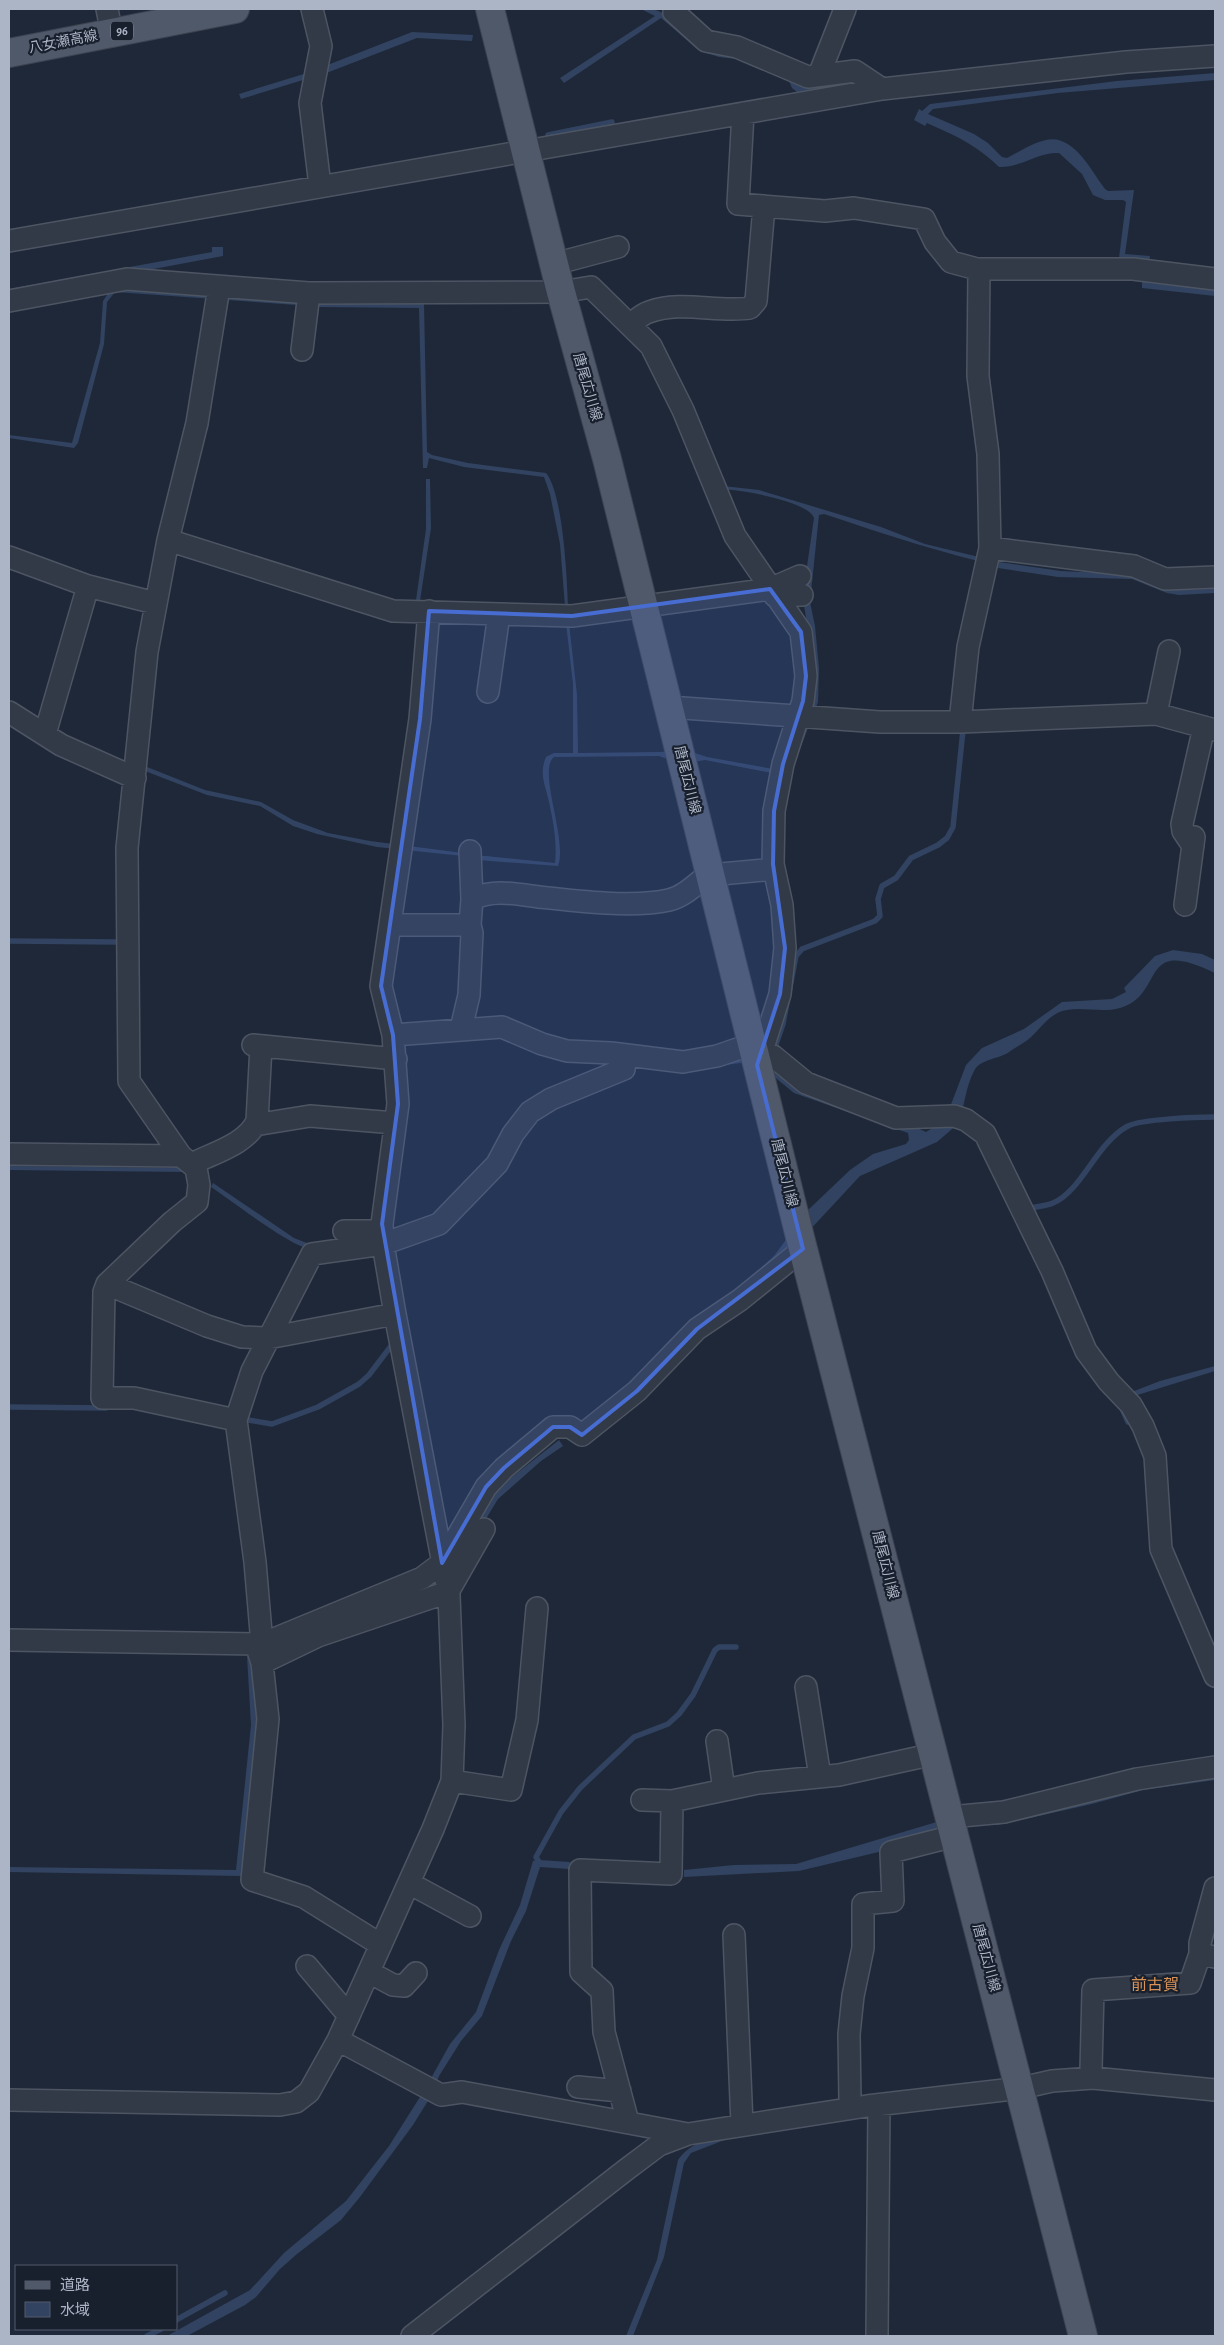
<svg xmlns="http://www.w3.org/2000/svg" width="1224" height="2345" font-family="'Alegreya Sans','Noto Sans JP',sans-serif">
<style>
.water{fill:#314360}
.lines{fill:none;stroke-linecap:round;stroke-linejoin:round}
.stream{stroke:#314360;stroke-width:5.5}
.minor-casing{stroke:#4d5563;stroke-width:24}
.major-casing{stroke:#3c4352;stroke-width:30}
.minor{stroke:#323a48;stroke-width:21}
.major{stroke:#505969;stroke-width:28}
.marked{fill:#486dd2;fill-opacity:0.2;stroke:#486dd2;stroke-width:4;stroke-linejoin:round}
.labels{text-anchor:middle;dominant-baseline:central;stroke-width:4.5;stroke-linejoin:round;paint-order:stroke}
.shield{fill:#181f2d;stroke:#808897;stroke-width:1}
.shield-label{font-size:12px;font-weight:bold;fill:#acb5c5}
.street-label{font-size:14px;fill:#acb5c5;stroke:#181f2d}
.quarter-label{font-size:16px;fill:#d99354;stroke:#181f2d}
</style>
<rect width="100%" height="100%" fill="#1f2838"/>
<path class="water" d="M 641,9 L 653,9 L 668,15 L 704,46 L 842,75 L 839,85 L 797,92 L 792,88 L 788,79 L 746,60 L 719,57 L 700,51 L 661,18 L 564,83 L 560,78 L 655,16 Z
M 412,32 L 473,35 L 472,41 L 417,38 L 329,72 L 241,99 L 239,94 L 307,73 Z
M 1215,73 L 1215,80 L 1058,93 L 933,109 L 928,114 L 974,134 L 988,143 L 1002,157 L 1007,158 C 1019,152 1032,143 1046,140 C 1074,134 1091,171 1105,189 L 1108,191 L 1134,190 L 1125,254 L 1150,256 L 1149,263 L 1119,258 L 1126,202 L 1123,200 L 1105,200 L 1093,195 L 1082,174 L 1059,153 C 1038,152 1020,168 999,167 C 975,144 956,136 927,123 L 925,126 L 914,120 L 919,109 L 922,111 L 930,104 L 1117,81 Z
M 212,247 L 223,247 L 223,256 L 9,296 L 9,289 L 212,252 Z
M 1142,280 L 1148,281 L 1149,283 L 1215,290 L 1215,296 L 1142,288 Z
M 111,289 L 297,300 L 297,305 L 115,292 L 107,302 L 104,344 L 78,443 L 74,448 L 9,438 L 9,435 L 72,443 L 100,343 L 103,301 Z
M 317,303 L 424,304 L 427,452 L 432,455 L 468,463 L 546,473 C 563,493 567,578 568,606 L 565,606 L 560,544 L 550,494 L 544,477 L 464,467 L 429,458 L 427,468 L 423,468 L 419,308 L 318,307 Z
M 426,479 L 430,479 L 431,528 L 420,601 L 416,600 L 426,529 Z
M 723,486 L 759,490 L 881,527 L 925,544 L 979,557 L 978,561 C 926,548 875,531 824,514 L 819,515 L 810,602 L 815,626 L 819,668 L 818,702 L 792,770 L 807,624 L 803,599 L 804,587 L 814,518 C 808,501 741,490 723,489 Z
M 999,562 L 1061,571 L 1126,574 L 1170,590 L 1215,589 L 1215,593 L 1179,595 L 1167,593 L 1132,579 L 1058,577 L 998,568 Z
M 566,623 L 569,623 L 577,695 L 578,753 L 661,752 L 683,749 L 707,757 L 773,769 L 772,773 L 705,760 C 689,763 674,762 659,756 L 554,757 C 537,770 568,840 558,866 L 478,860 L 477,856 L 486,856 L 555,863 C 557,845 554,825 550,807 C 547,788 538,776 546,757 L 554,753 L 573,753 L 573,684 Z
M 147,767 L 205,790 L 261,802 L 293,820 L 328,833 L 370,841 L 463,853 L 463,856 L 377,847 L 317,834 L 293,826 L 260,806 L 207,795 L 145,771 Z
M 1173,950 L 1202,954 L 1215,960 L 1215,973 C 1137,935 1167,994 1120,1008 C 1103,1013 1084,1007 1067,1010 C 1051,1012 1042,1027 1031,1037 C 1025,1043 1016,1047 1009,1052 C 998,1060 981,1058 974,1071 C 966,1086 964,1107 959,1123 L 937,1142 L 860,1176 L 793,1248 L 748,1286 L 691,1328 L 641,1380 L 585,1425 L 582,1420 L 635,1378 L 686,1325 L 742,1285 L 774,1256 L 807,1211 L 850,1170 L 873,1154 L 906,1144 L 909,1140 L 908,1133 L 794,1093 L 760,1065 L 747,1062 L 698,1069 L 615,1065 L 535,1103 L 510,1130 L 494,1159 L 440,1217 C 425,1229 400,1233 382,1237 C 360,1243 330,1253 307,1248 C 286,1243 232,1201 211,1187 L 213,1183 L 294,1238 C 302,1241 308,1244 316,1245 C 343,1246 414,1229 436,1214 L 490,1156 L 512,1121 L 526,1105 L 545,1093 L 612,1061 L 693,1065 L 741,1054 L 750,1054 L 771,1060 L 788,1079 L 806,1089 L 894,1121 L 908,1124 L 926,1132 L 942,1122 L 947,1115 L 966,1065 L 982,1048 L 1024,1029 L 1062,1002 L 1112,999 L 1126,992 L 1124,988 L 1155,956 Z
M 9,1166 L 185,1168 L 185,1172 L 9,1170 Z
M 1215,1366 L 1215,1371 L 1131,1397 L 1129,1393 L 1160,1381 Z
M 559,1440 L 563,1446 L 541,1461 L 498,1499 L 455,1570 L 477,1517 L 497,1489 Z
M 247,1656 L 252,1656 L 257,1723 L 241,1876 L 9,1872 L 9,1867 L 236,1870 L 251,1725 Z
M 1215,1774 L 1215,1780 L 1143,1790 L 1092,1804 L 998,1825 L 965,1825 L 887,1850 L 799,1871 L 684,1877 L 684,1870 L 734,1865 L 796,1864 L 940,1821 Z
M 539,1860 L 570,1862 L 569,1869 L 540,1867 L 526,1911 L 511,1941 L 482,2016 L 461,2041 L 439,2076 L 431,2096 L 413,2125 L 360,2197 L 341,2220 L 297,2254 L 280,2269 L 256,2297 L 245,2305 L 187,2336 L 167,2336 L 250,2290 L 284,2253 L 346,2201 L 389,2146 L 425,2089 L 450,2044 L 476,2012 L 499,1950 L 520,1905 L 533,1861 Z
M 737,2132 L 738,2137 L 727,2139 L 691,2153 L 684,2163 L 664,2257 L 633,2336 L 626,2336 L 657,2260 L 678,2160 C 692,2140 715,2138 737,2132 Z"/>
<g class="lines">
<path class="stream" d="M 548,135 L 612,122
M 9,941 L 117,942
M 775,1047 L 783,1024 L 796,956 L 802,949 L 875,921 L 880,916 L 878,899 L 882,886 L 896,878 L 911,858 L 938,845 L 947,838 L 953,827 L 963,730
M 1031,1208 C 1038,1206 1047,1206 1053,1203 C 1082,1191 1096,1143 1128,1126 C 1142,1119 1197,1117 1215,1117
M 9,1407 L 106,1408
M 1123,1411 L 1128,1422
M 248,1420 L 272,1424 L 318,1407 L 359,1384 L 369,1375 L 391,1346
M 539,1862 L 536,1857 L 561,1812 L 580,1788 L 634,1737 L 668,1724 L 679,1714 L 693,1695 L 715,1650 L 719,1647 L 736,1647
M 176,2320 L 225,2293
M 147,2336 L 161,2329"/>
<g class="minor-casing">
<path id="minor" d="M 107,9 L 109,19
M 312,9 L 321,46 L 310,103 L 320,186
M 675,9 L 674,12 L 706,41 L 737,47 L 808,77 L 855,71 L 882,89
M 819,75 L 845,9
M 743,113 L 738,204 L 825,211 L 854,208 L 924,219 L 935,242 L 951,262 L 977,269 L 1133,269 L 1215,279
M 9,241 L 882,89 L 1126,62 L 1215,56
M 554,264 L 618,247
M 979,269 L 978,376 L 988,454 L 990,548
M 219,287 L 197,423 L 168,540 L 147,652 L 127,848 L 129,1081 L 181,1156 L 196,1168 L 199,1185 L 197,1202 L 172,1222 L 107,1284 L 207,1326 L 242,1337 L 268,1338 L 395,1314
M 9,301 L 127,279 L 309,293 L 561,292 L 591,287 L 651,346 L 683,410 L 735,536 L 801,632 L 806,676 L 803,701 L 783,764 L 774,811 L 773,864 L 782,905 L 785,948 L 780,994 L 762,1051
M 630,325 C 635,321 642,314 649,312 C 682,300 717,313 750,308 L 756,301 L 764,206
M 302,350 L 309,293
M 168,540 L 393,611 L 572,616 L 770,589 L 800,576
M 9,557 L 88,586 L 155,603
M 775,596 L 802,595
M 488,692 L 499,614
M 669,707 L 880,722 L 960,722 L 1156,714 L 1215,730
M 9,712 L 61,745 L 135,778
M 1156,714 L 1169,651
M 960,722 L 968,647 L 990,548 L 1134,566 L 1165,579 L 1215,577
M 45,734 L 88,586
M 1193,846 L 1183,831 L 1182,824 L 1204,727
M 470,851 L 472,899
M 710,875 L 774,869
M 1185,905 L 1194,837
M 390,925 L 470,925 L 472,899 C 495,889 515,894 539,897 C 575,901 634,908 669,900 C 685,896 697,883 710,873
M 461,1029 L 469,995 L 472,933 L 470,925
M 393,1035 L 502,1027 L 542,1044 L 567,1051 L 611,1053 L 683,1062 L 717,1056 L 752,1044 L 773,1056 L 806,1083 L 896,1118 L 954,1116 L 966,1120 L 985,1134 L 1052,1271 L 1086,1351 L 1109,1382 L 1131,1405 L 1143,1426 L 1155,1456 L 1161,1549 L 1215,1676
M 253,1045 L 396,1059
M 255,1125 L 310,1116 L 395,1123
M 9,1154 L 181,1156
M 192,1164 C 213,1153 247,1144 257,1121 L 261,1046
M 344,1231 L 382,1231
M 107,1284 L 104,1292 L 102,1398 L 134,1398 L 236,1420 L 255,1562 L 262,1644
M 236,1420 L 252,1371 L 312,1254 L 383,1244 L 439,1224 L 497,1164 L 513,1134 L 530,1112 L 551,1099 L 624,1069 L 626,1055
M 9,1640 L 262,1644 L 422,1578 L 442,1563 L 486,1487 L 504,1468 L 553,1427 L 570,1427 L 582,1435 L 637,1391 L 697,1329 L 740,1300 L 803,1249
M 256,1644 L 262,1663 L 268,1719 L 252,1880 L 304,1897 L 381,1945
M 262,1663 L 318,1636 L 448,1592 L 484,1529
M 806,1687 L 820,1777
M 717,1741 L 724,1790
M 452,1781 L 511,1790 L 527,1720 L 537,1608
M 642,1800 L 672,1801 L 758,1783 L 839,1775 L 934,1754
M 950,1817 L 1004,1812 L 1137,1779 L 1215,1767
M 409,1883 L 470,1916
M 1215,1888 L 1200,1943 L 1200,1954 L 1215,1957
M 734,1935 L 742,2124
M 307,1966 L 349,2016
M 369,1972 L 393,1985 L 404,1986 L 416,1973
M 338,2040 L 441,2095 L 462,2092 L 688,2134
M 1091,2070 L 1093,1990 L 1190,1983 L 1200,1954
M 578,2087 L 620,2091
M 9,2100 L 280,2105 L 296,2102 L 309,2092 L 338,2040 L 433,1829 L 452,1781 L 454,1725 L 449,1595 L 395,1314 L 383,1244 L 382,1224 L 398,1104 L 393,1035 L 381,986 L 420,719 L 429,611
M 850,2100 L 849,2034 L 853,1996 L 863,1948 L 863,1904 L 893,1901 L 891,1852 L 954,1836
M 628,2122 L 604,2032 L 602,1991 L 581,1972 L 580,1870 L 671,1874 L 672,1801
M 412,2336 L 627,2169 L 659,2145 L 688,2134 L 867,2106 L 1021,2088 L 1052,2081 L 1093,2078 L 1215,2090
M 877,2336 L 879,2105"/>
</g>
<g class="major-casing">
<path id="major" d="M 490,9 L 561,292 L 607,459 L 801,1241 L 1083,2336
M 9,53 L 235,9"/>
</g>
<use href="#minor" class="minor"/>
<use href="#major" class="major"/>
</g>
<path class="marked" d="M 770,589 L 801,632 L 806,676 L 803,701 L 783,764 L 774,811 L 773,864 L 785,948 L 780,994 L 757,1065 L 803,1249 L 697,1329 L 637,1391 L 582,1435 L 570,1427 L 553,1427 L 504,1468 L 486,1487 L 442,1563 L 382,1224 L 398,1104 L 393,1035 L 381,986 L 420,719 L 429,611 L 572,616 Z"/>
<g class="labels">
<rect class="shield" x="111" y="21.5" width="22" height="19" rx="4"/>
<g class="shield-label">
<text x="122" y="31">96</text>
</g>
<g class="street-label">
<text transform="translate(63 42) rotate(-11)">八女瀬高線</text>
<text transform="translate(587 387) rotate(74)">唐尾広川線</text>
<text transform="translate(687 780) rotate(76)">唐尾広川線</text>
<text transform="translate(784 1173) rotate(76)">唐尾広川線</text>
<text transform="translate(885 1565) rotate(76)">唐尾広川線</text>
<text transform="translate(986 1958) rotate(75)">唐尾広川線</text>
</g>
<g class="quarter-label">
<text x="1155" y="1985">前古賀</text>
</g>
</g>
<rect width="1224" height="2345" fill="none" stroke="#acb5c5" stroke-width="20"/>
<rect x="15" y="2265" width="162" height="65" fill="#181f2d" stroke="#535b6a"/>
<rect x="25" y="2281" width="25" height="8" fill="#505969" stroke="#535b6a"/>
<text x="60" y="2290" font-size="15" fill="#acb5c5">道路</text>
<rect x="25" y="2302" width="25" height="15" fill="#314360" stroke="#535b6a"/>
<text x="60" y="2315" font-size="15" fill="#acb5c5">水域</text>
</svg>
